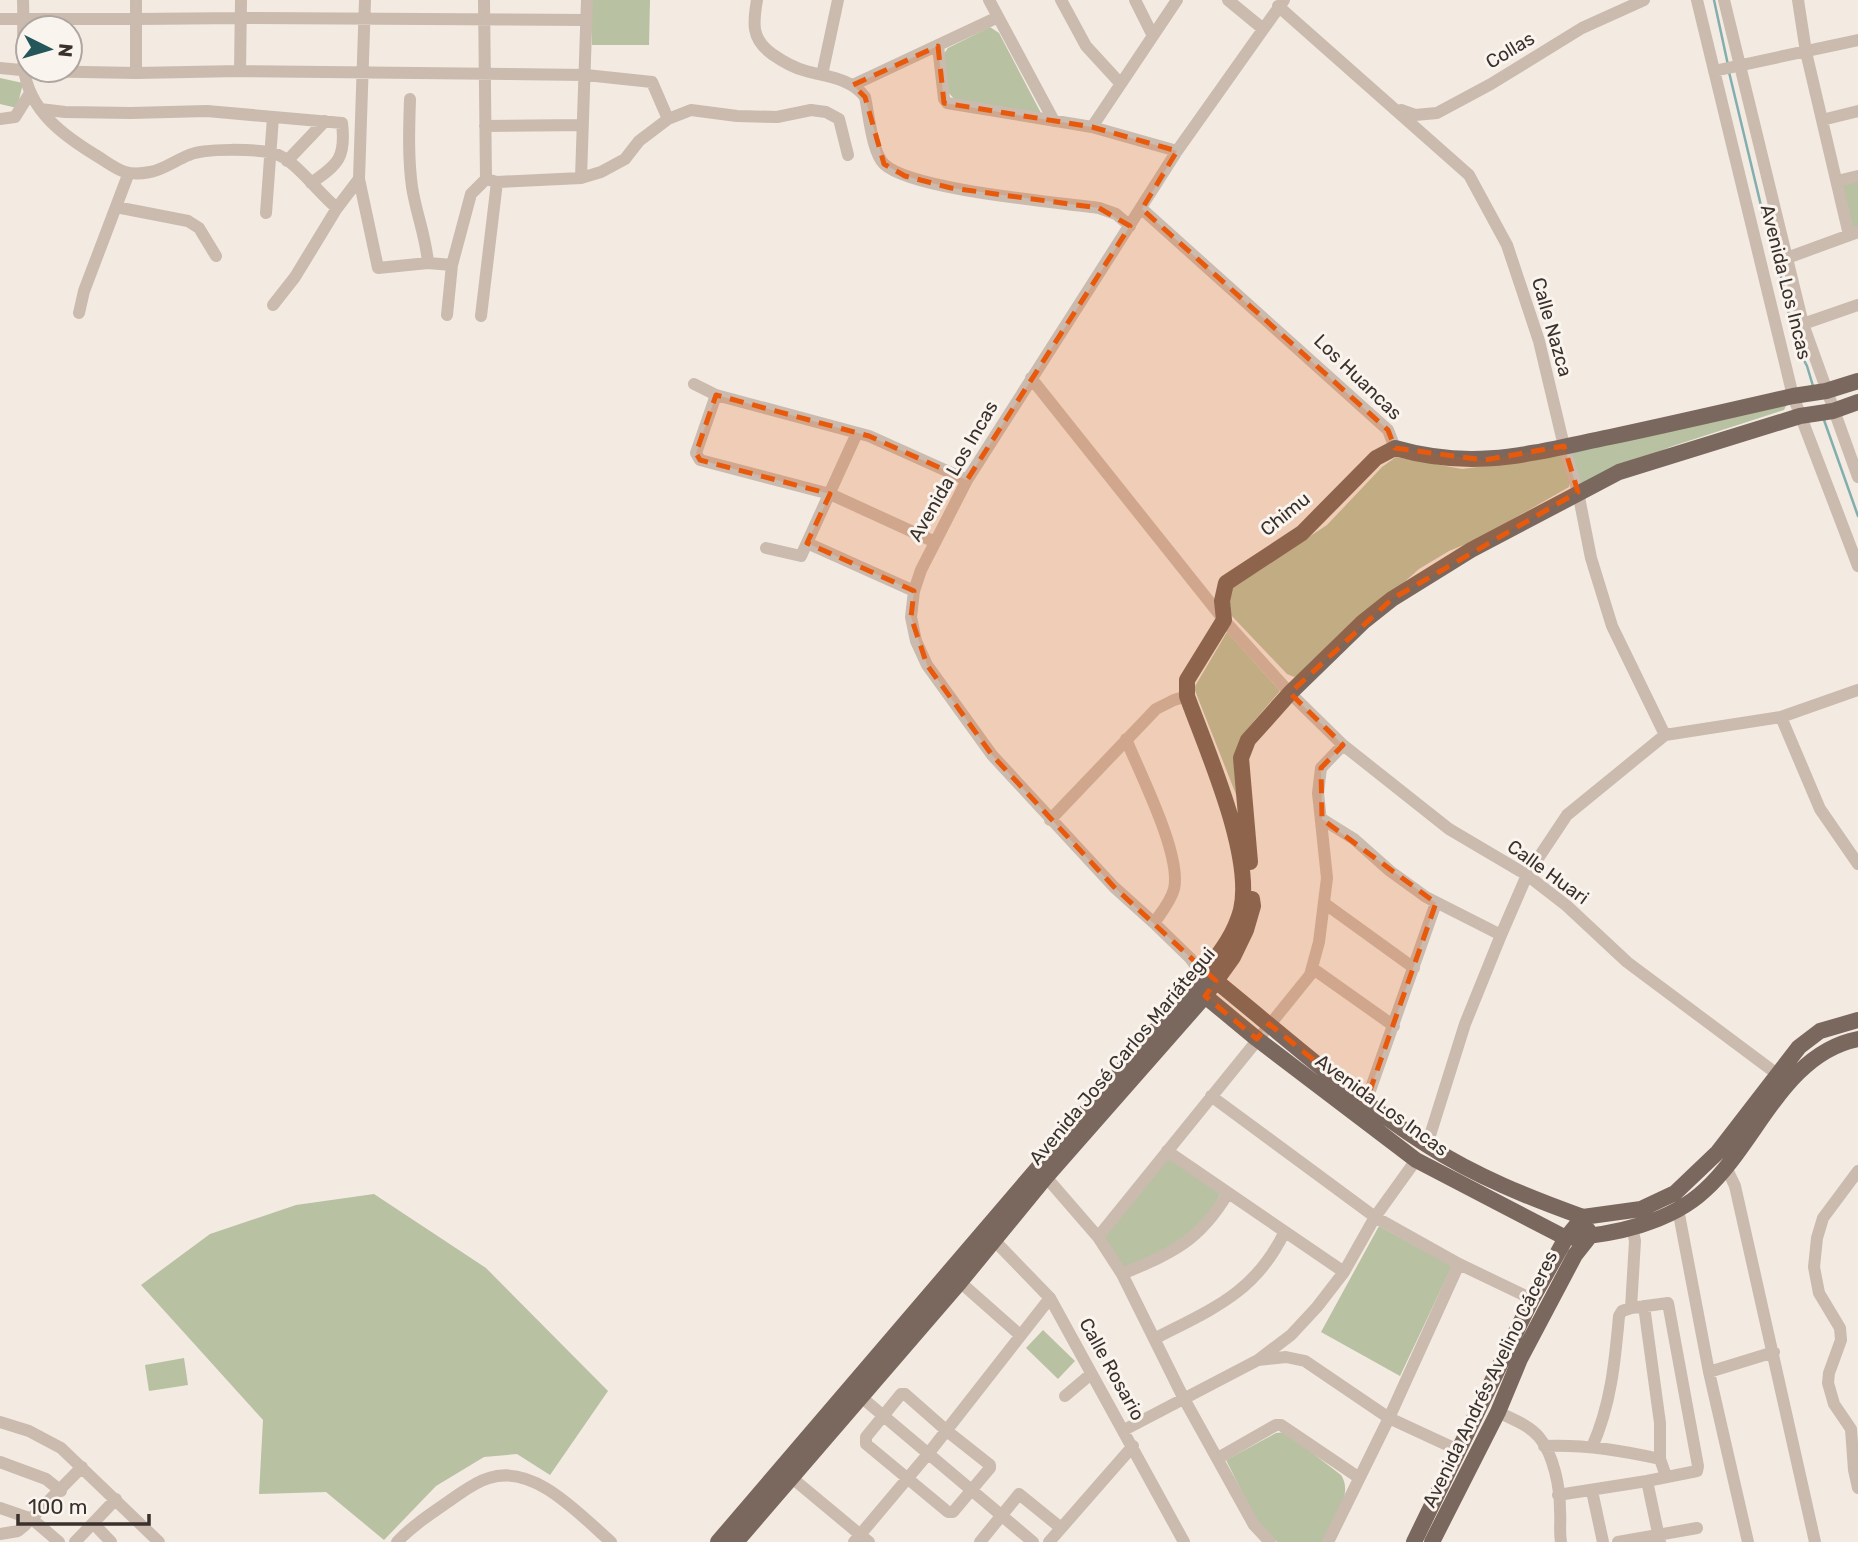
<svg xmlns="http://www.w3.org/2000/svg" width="1858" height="1542" font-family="Rubik,sans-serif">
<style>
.green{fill:#b8c1a2}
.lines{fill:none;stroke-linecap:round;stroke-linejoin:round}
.stream{stroke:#82aeae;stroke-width:2.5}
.minor{stroke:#cbbaae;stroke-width:12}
.major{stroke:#7a675e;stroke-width:16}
.marked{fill:#e8590c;fill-opacity:0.2;stroke:#e8590c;stroke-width:5;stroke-dasharray:14 9;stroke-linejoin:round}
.labels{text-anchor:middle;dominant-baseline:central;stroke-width:6;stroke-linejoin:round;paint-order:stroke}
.street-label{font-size:19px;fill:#3a302c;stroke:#faf4ef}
</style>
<rect width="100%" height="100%" fill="#f3eae2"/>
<path class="green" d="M 592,0 L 650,0 L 649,45 L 592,45 Z
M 990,27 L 999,33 L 1042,115 L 956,101 L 948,92 L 943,55 L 948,48 Z
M 0,78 L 23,83 L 17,108 L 0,104 Z
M 1858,179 L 1858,228 L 1852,230 L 1841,183 Z
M 1787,404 L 1784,410 L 1670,447 L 1578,485 L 1569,443 Z
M 1559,451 L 1570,479 L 1569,487 L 1478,539 L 1449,551 L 1419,569 L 1300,675 L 1294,677 L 1287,674 L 1229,613 L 1230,592 L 1234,586 L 1327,525 L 1382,467 L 1396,457 L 1462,469 L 1501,464 Z
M 1227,632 L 1280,691 L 1243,734 L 1239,746 L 1239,802 L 1194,688 Z
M 1167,1155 L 1221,1193 L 1206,1219 L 1177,1244 L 1122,1270 L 1101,1235 Z
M 374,1194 L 486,1268 L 608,1391 L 550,1475 L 517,1454 L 484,1457 L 436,1486 L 384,1540 L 326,1492 L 259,1494 L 263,1420 L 141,1285 L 210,1234 L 296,1205 Z
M 1379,1226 L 1452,1266 L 1400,1376 L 1321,1332 Z
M 1043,1330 L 1075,1361 L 1058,1379 L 1026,1348 Z
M 184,1358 L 188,1385 L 149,1391 L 145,1365 Z
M 1285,1432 L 1341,1475 C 1354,1494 1333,1522 1324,1542 L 1277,1542 L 1257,1522 L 1226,1460 L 1276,1433 Z"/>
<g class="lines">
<path class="stream" d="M 1714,0 L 1728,65
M 1729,72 L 1763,214 L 1785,291 L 1793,339 L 1807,366 L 1813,386
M 1824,420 L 1858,516"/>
<path class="minor" d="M 23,0 C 24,23 22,47 24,69 C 29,111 64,136 97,156 C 118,169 124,177 150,172 C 163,170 176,160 189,155 C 204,148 256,149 273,153 C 294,158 319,194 337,208
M 136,0 L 136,73
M 757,0 C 753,23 751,39 772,54 C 782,61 794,68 806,71 C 827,77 851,78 865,97 C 869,115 872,152 884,164 C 911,190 1056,202 1099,208 L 1116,214 L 1130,226
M 989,0 L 1054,121
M 1061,0 L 1086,46 L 1120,83
M 1135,0 L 1152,34
M 1228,0 L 1262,28
M 1697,0 L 1793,396 L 1858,566
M 1724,0 L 1803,324 L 1858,477
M 1798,0 L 1806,52 L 1849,235
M 1278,6 L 1469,175 L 1507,245 L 1539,341 L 1564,446 L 1578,492 L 1591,558 L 1612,626 L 1665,735
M 0,19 L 129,19
M 136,19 L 241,18 L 587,20
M 938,46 L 944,99 L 947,103 L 1092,127 L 1177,151
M 0,68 L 31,71 L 136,73 L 240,71 L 586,75 L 652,82 L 668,119
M 240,71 L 241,0
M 1714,71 L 1858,40
M 822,75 L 838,0
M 853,85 L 998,17
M 410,99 C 409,129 408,158 412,187 C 416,213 426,237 428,263
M 40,109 L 65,112 L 131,113 L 207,111 L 342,123
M 1401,110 L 1415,115 L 1437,113 L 1491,84 L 1582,28 L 1644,0
M 0,119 L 15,117 L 30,93
M 1822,120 L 1858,111
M 485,126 L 582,125
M 1092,127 L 1177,0
M 287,161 L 325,121
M 581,178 L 587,0
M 359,179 L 378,268 L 428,263 L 452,265
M 486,179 L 497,182 L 581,178 L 601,172 L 625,159 L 639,141 L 668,119 L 691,110 L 737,116 L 777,117 L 811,110 L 826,112 L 839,119 L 848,155
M 1837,181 L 1858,176
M 311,183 C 339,164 346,157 342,123
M 116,207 L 188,221 L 199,228 L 216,256
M 1142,209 L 1388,430 L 1395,448
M 266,213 L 273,117
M 1787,258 L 1858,232
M 273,305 L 295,277 L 337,208 L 359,179 L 365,0
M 79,313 L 84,291 L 128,175
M 447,315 L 452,265 L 471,194 L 486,179 L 484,0
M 481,316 L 497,182
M 1803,324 L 1858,305
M 1031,378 L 1224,620 L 1290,693 L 1343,745 L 1449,829 L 1527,875 L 1567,906 L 1627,962 L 1777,1074
M 694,384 L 716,395 L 869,436 L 967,480
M 716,395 L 696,453 L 700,460 L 830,494 L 935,542
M 807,543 L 914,591
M 766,548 L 801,556 L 857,433
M 1781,717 L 1820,809 L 1858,864
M 1126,739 C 1140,774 1182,855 1174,889 C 1171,901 1161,913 1154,923
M 1322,819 L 1354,839 L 1390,871 L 1426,897 L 1501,935
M 1050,820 L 1156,709 L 1174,700 L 1187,696
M 1324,903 L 1414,968
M 1312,968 L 1394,1026
M 1209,978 L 1203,975 L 1190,958 L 1154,923 L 1114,887 L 992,755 L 927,665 L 916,641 L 911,617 L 914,591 L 921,570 L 967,480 L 1177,151 L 1284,0
M 1211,1096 L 1375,1217 L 1459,1264 L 1532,1299
M 1366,1102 L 1436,903
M 1427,1145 L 1465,1024 L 1501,935 L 1527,875 L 1567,815 L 1665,735 L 1781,717 L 1858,690
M 1167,1151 L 1344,1272
M 1726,1167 L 1735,1186 L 1815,1542
M 1858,1171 L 1823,1218 L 1817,1238 L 1814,1267 L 1819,1293 L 1840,1328 L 1841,1340 L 1829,1373 L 1828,1383 L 1834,1404 L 1851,1429 L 1854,1470 L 1858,1488
M 1046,1177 L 1098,1237 L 1122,1274 L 1183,1397 L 1254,1525 L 1270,1542
M 1678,1209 L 1709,1372 L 1748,1542
M 990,1236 L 1050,1298 L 1184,1542
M 1098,1237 L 1310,975 L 1319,942 L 1327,878 L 1318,793 L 1321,768 L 1343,745
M 1122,1274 C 1172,1253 1199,1242 1228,1193
M 960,1282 L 1020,1335
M 1644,1306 L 1660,1423 L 1660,1459 L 1666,1476
M 1631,1308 L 1635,1241 L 1632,1227
M 1156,1338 C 1212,1309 1255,1293 1284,1233
M 1258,1360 L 1286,1357 L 1305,1361 L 1389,1418 L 1458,1450
M 1709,1372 L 1774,1352
M 854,1391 L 1033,1542
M 901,1394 L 905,1394 L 947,1431 L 990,1465 L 990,1468 L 953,1512 L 948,1512 L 866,1444 L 866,1437 Z
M 1065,1396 L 1091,1374
M 1498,1412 C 1512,1419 1529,1425 1539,1437 C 1554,1455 1560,1488 1560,1510 C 1561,1521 1559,1531 1561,1542
M 0,1422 L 29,1431 L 61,1448 L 159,1542
M 1124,1430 L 1258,1360 L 1291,1335 L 1317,1307 L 1344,1272 L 1375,1217 L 1416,1160
M 1544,1446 C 1584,1444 1621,1450 1660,1459
M 1218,1458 L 1276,1425 L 1281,1425 L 1358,1477
M 0,1462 L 46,1479 L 61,1491
M 786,1473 L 869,1542
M 1647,1481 L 1660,1542
M 1592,1491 L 1603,1542
M 1558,1495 L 1647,1481 L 1697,1471 L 1698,1466 L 1668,1303 L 1631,1308 L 1622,1311 L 1619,1316 C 1615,1361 1611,1405 1592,1447
M 0,1508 L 32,1519 L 59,1542
M 93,1523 L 111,1542
M 0,1534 L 18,1531 L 24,1526 L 82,1467
M 75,1542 L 116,1499
M 397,1542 C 413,1525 432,1513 452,1499 C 464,1491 475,1482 489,1478 C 534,1463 580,1515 611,1542
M 854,1542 L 928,1454 L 1050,1298
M 980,1542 L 1019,1494 L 1061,1528
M 1049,1542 L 1133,1446
M 1328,1542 L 1389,1418 L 1459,1264
M 1618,1542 L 1697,1528"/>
<path class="major" d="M 1250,862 L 1241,758 L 1248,740 L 1290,693 L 1363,622 L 1392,599 L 1471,550 L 1619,472 L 1800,416 L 1833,411 L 1858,402
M 1216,981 C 1285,1037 1352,1097 1427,1145 C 1475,1176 1530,1198 1583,1217
M 1204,986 L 1205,996 L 1257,1039 L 1416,1160 L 1566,1238
M 1566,1238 C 1613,1235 1670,1223 1705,1190 C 1756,1144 1784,1053 1858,1039
M 718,1542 L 1203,975 C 1219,954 1234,936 1241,910 C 1254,855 1206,749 1187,696 L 1187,680 L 1224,620 L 1222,601 L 1226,583 L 1302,533 L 1376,458 L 1395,448 C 1475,471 1532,453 1610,437 C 1671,424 1732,410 1793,396 L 1826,391 L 1858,381
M 736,1542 L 960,1282 L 1046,1177 L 1205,996 L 1233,957 L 1246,930 L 1253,906 L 1252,899
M 1414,1542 L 1532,1299 L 1566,1238 L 1583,1217 L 1641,1209 L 1675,1193 L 1718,1152 L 1799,1047 L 1820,1031 L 1858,1020
M 1432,1542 L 1498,1412 L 1520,1359 L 1575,1255 L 1590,1236 L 1588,1230"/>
</g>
<path class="marked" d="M 938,46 L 944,103 L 1092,127 L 1177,151 L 1142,209 L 1388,430 L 1395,448 L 1484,460 L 1564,446 L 1578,492 L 1392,599 L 1290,693 L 1343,745 L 1321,768 L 1322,819 L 1436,903 L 1366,1102 L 1269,1024 L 1257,1039 L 1205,996 L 1216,981 L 1114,887 L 992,755 L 927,665 L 911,617 L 914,591 L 807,543 L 830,494 L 700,460 L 696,453 L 716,395 L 869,436 L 967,480 L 1130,226 L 1099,208 L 951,188 L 905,176 L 884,164 L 865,97 L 853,85 Z"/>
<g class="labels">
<g class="street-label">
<text transform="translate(1510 50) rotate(-31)">Collas</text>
<text transform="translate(1786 282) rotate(76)">Avenida Los Incas</text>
<text transform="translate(1552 327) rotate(74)">Calle Nazca</text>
<text transform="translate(1358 377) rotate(44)">Los Huancas</text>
<text transform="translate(953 471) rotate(-60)">Avenida Los Incas</text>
<text transform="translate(1285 514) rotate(-39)">Chimu</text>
<text transform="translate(1548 872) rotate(36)">Calle Huari</text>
<text transform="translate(1122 1056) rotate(-50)">Avenida José Carlos Mariátegui</text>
<text transform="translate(1382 1105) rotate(36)">Avenida Los Incas</text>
<text transform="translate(1112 1369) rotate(61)">Calle Rosario</text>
<text transform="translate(1490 1379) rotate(-64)">Avenida Andrés Avelino Cáceres</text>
</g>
</g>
<g transform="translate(49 49) rotate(95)"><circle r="33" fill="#faf4ef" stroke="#ada6a1" stroke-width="2"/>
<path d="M0-5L12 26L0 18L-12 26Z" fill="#235759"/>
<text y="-10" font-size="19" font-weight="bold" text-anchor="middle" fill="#3a302c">N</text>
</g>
<path d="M18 1514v10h131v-10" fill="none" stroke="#3a302c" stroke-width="3.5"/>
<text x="28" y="1514" font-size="21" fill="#3a302c" stroke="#faf4ef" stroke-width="5" paint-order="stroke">100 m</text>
</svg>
